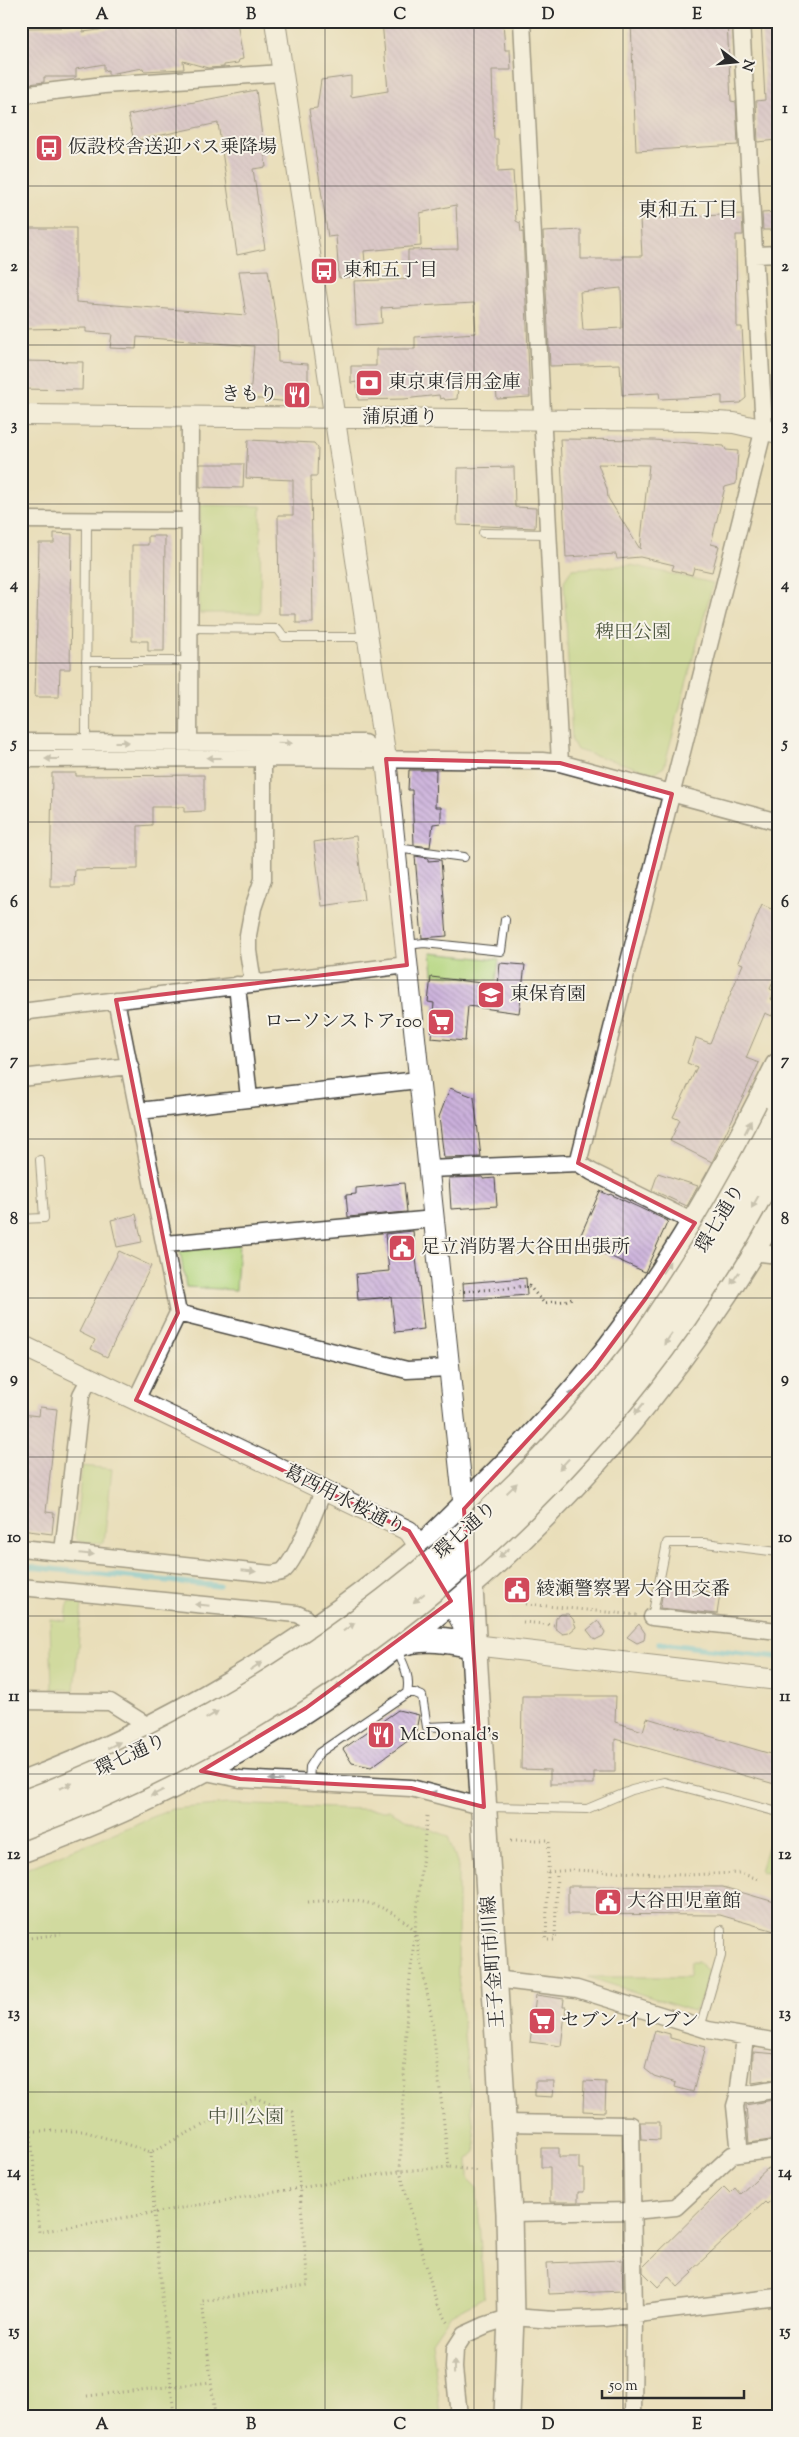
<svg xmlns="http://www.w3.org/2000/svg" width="799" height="2437" font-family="'Sorts Mill Goudy','Noto Serif JP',serif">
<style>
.green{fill:#b3d57e;stroke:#6f8054}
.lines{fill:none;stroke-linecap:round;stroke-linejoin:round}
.stream{stroke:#60c4de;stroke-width:5.5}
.building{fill:url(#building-back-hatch);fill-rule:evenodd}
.service-casing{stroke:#484640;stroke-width:10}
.minor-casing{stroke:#484640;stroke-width:19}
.tertiary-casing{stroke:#484640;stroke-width:22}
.primary-casing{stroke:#484640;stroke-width:28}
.path{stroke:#484640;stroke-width:3;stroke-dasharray:1 4;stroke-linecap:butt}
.service{stroke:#fff;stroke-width:8}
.minor{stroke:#fff;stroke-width:16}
.tertiary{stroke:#fff;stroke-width:20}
.primary{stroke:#fff;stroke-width:25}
.primary-bridge-casing{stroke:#484640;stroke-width:28;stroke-linecap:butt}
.path-bridge{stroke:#484640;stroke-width:3;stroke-dasharray:1 4;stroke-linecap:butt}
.primary-bridge{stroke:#fff;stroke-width:25}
.oneway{fill:#a0a0a0}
.marked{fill:none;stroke:#d1495b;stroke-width:4;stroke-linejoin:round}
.grid{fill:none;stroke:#2b2b2b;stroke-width:1;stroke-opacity:0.55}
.labels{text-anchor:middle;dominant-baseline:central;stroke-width:4;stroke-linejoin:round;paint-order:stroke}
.poi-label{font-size:19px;fill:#2b2b2b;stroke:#f7f3e8;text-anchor:start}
.street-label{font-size:19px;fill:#2b2b2b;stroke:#f7f3e8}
.park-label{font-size:19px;fill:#4d5640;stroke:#f7f3e8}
.neighbourhood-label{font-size:20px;fill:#2b2b2b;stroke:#f7f3e8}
.neatline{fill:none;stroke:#2b2b2b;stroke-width:2}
.grid-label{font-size:16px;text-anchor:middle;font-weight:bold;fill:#2b2b2b}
</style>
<defs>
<pattern id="building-back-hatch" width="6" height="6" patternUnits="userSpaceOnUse" patternTransform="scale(1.25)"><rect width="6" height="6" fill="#cbb0dc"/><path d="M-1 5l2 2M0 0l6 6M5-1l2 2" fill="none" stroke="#a58fb3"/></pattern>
</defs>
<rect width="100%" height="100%" fill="#f7f3e8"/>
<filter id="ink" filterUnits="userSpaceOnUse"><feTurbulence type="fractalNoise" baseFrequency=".02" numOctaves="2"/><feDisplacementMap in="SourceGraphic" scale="10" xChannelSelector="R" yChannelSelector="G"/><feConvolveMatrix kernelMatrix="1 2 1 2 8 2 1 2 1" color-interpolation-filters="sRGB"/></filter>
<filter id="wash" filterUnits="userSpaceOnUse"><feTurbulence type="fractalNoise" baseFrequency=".0096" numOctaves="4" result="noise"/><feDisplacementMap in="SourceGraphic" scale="20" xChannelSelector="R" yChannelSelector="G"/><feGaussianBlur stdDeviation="1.12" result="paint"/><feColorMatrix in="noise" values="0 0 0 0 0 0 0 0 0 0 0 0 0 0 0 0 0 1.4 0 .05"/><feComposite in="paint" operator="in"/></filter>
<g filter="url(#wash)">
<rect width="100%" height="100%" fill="#e9deba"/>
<path class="green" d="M 200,505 L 261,506 L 260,613 L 199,613 Z
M 631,565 L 713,583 L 664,767 L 654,773 L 577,750 L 572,741 L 564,581 L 572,569 Z
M 431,953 L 499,960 L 496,981 L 433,974 Z
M 239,1244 L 236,1290 L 186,1287 L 180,1251 L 182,1246 Z
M 82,1466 L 112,1469 L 104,1543 L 80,1542 L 75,1537 Z
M 68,1602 L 82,1604 L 74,1690 L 52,1689 L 50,1619 L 66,1621 Z
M 228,1804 L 389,1810 L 409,1821 L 448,1836 L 458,1866 L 458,1976 L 476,2152 L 468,2159 L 468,2179 L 477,2188 L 484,2297 L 450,2315 L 432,2341 L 441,2416 L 21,2416 L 21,1871 L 172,1809 Z
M 768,1844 L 778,1847 L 778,1854 L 772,1853 L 768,1869 L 778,1873 L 778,1877 L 760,1871 Z
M 690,1962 L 698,1962 L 708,1971 L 703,1996 L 693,2011 L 588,1977 L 689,1977 Z"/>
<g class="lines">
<path class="stream" d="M 21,1566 L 219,1586
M 659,1643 L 778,1657"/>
</g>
<g id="blocks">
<path class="building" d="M 122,21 L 199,21 L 199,25 L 237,21 L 243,59 L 239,60 L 238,63 L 224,65 L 224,67 L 208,68 L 183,61 L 184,69 L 144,71 L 143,68 L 108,74 L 108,70 L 104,71 L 104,64 L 76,69 L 76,77 L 44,77 L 44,82 L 21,85 L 21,28 L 83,27 L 83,32 L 122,27 Z
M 382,21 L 503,21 L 505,50 L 510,50 L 511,70 L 492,70 L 494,139 L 498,139 L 498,172 L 513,171 L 516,221 L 520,223 L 521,232 L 523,232 L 530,397 L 497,399 L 496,386 L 458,387 L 457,399 L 445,400 L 444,398 L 440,399 L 439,395 L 404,399 L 358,400 L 357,382 L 351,383 L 351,366 L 376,366 L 376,349 L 415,349 L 415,337 L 476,333 L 474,303 L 381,308 L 382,323 L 356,325 L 354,281 L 408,279 L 408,250 L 458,249 L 456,205 L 420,213 L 421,246 L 364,251 L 366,276 L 339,278 L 336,236 L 328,237 L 309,109 L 317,108 L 321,80 L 351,76 L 351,97 L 388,91 Z
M 631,21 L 727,21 L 731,101 L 736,102 L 738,145 L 636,151 Z
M 761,21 L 778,21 L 778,140 L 758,142 L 756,101 L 765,100 Z
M 256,90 L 266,167 L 253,169 L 265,249 L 237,255 L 218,123 L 134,141 L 128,115 Z
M 778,212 L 778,230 L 763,230 L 762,213 Z
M 742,214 L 743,235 L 736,235 L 737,327 L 742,327 L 746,398 L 740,403 L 722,404 L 722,396 L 660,399 L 659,393 L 622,395 L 620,364 L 550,366 L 543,232 L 581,230 L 581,259 L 623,259 L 622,256 L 642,256 L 640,219 ZM 621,288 L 622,328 L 583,330 L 580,292 Z
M 21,228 L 76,228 L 76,302 L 246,315 L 239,271 L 268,270 L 277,326 L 278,362 L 308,364 L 308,394 L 300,403 L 250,398 L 254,346 L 137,337 L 136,349 L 110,348 L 112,334 L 86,332 L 86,328 L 22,329 Z
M 21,361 L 83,362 L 82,390 L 21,389 Z
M 560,439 L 654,440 L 724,446 L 726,450 L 738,451 L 736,484 L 725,487 L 711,544 L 719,546 L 712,572 L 694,568 L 692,575 L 672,570 L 674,565 L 640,557 L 617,559 L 616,554 L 566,557 ZM 598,464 L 649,465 L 640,549 L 608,498 L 607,489 Z
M 248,440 L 314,443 L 318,448 L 317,476 L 311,476 L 313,623 L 296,623 L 296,614 L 279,614 L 278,515 L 293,515 L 293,480 L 246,478 Z
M 200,464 L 244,464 L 243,488 L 200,487 Z
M 514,467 L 515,507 L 536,508 L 535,528 L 457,525 L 458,468 Z
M 54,533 L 72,534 L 70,669 L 60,669 L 59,697 L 35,697 L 39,543 L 54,543 Z
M 148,536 L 165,536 L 164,651 L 148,651 L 148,641 L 132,641 L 132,545 L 148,545 Z
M 409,770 L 436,770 L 435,807 L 441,807 L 441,823 L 433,824 L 430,847 L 414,845 L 412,790 L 408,790 Z
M 52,773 L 76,773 L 76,776 L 204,775 L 204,811 L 184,812 L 184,807 L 152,807 L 152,825 L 138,826 L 138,869 L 75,870 L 74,886 L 50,886 Z
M 356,836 L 364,900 L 322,906 L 314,842 Z
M 415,856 L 428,858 L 428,861 L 441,860 L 447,936 L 422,938 Z
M 762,905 L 778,912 L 778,971 L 770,989 L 774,991 L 770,999 L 777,1002 L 772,1016 L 765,1013 L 746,1058 L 759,1063 L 712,1162 L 670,1141 L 680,1120 L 673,1117 L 697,1067 L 687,1063 L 696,1038 L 710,1043 L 743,964 L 738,962 Z
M 500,963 L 525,965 L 519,1013 L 468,1006 L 465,1041 L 431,1038 L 434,1003 L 428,1002 L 431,977 L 498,985 Z
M 450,1088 L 474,1097 L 481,1157 L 444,1158 L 439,1117 Z
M 658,1173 L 698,1186 L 687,1206 L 652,1190 Z
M 483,1177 L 483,1179 L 495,1178 L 497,1206 L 451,1209 L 449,1178 Z
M 404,1183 L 407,1212 L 348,1217 L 346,1195 L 356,1194 L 356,1188 Z
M 600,1191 L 609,1195 L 610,1194 L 668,1221 L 645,1272 L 587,1246 L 588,1243 L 579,1239 Z
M 136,1214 L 142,1242 L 117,1247 L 111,1220 Z
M 413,1231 L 424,1329 L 395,1332 L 391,1297 L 358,1300 L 356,1274 L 389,1271 L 385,1234 Z
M 119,1251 L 151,1266 L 107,1357 L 91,1349 L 95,1340 L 79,1332 Z
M 526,1278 L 527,1295 L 464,1300 L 463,1283 Z
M 40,1407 L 57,1409 L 46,1512 L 54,1513 L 52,1534 L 21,1530 L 21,1414 L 39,1416 Z
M 664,1585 L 720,1594 L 717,1614 L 660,1608 Z
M 561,1614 L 568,1614 L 573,1619 L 576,1627 L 569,1633 L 563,1634 L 555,1628 L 556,1618 Z
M 598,1621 L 605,1632 L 603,1636 L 595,1640 L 587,1630 Z
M 639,1624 L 645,1633 L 644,1640 L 637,1643 L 627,1637 Z
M 522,1696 L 616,1696 L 615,1722 L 643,1731 L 647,1718 L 778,1756 L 778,1785 L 615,1739 L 615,1772 L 594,1772 L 594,1784 L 550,1784 L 550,1770 L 521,1769 Z
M 398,1710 L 419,1715 L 415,1736 L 371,1767 L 352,1763 L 343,1749 Z
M 568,1886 L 723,1887 L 778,1903 L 778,1932 L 720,1915 L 568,1914 Z
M 536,1995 L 564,1999 L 563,2007 L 566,2007 L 561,2046 L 530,2042 Z
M 655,2030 L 670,2034 L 670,2038 L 705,2047 L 693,2092 L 675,2087 L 676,2083 L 654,2076 L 645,2069 Z
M 753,2052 L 778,2054 L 778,2079 L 752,2083 Z
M 535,2081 L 554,2081 L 553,2097 L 535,2096 Z
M 584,2081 L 606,2082 L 605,2112 L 583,2111 Z
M 778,2099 L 778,2119 L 775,2119 L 777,2139 L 749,2143 L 746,2105 Z
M 640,2122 L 660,2122 L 660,2140 L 641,2139 Z
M 541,2148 L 559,2148 L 559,2157 L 579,2157 L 579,2169 L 584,2169 L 584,2192 L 578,2192 L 578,2202 L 550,2202 L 550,2167 L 541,2167 Z
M 770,2166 L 778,2175 L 778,2194 L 767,2204 L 765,2202 L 725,2239 L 691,2271 L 693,2273 L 678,2287 L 668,2276 L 658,2287 L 643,2272 L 643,2267 L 724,2187 L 730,2193 L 735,2188 L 740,2194 Z
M 622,2260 L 623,2291 L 549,2294 L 547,2263 Z"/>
</g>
</g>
<g filter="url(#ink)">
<use href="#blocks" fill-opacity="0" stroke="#484640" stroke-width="1"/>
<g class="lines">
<g class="service-casing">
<path id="service" d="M 483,533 L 548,534
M 190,628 L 278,629 L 284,637 L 366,637
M 86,661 L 190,661
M 86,742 L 87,521
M 396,848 L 464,857
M 407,945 L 424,943 L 501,951 L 505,920
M 21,1219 L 44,1218 L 40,1160
M 652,1617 L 667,1543 L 705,1543 L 778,1552
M 396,1648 C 403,1663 411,1677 407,1693
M 309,1782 L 310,1767 L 319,1753 L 407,1693 L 415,1693 L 422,1696 L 427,1727 L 475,1725
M 486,1807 L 587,1809 L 632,1790 L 664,1782 L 778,1812
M 700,2028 L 721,1956 L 721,1930"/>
</g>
<g class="minor-casing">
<path id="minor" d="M 522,21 L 560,763
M 21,95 L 104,85 L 282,73
M 754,255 L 778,254
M 21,520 L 190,521
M 21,742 L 364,743 L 386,759
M 189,752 L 190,417
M 21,759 L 263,758 L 542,761 L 560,763 L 778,822
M 253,983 L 248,951 L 248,935 L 253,908 L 263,879 L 263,758
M 237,985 L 249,1098
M 116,1000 L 178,1313 L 136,1400
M 21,1012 L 407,965
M 21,1078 L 130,1066
M 139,1111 L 418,1080
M 578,1163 L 764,428 L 741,21
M 428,1169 L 578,1163 L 592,1172 L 695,1223
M 166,1244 L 434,1219
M 752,1252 L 778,1255
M 178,1313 L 407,1370 L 449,1368
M 21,1548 L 272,1574 C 276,1573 280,1573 283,1571 C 297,1559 316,1508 324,1489
M 63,1552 L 81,1395 L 90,1378
M 21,1587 L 297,1614 L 306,1618 L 315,1628
M 652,1617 L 778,1631
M 21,1701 L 110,1702 L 151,1728
M 201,1771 L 240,1779 L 411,1788 L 484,1807
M 495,1979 L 577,1989 L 708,2030 L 778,2042
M 738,2096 L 745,2037
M 503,2123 L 631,2125 L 634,2315 L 633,2416
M 740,2154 L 735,2106 L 738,2096 L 778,2089
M 509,2213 L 633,2211 L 676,2207 L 732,2155 L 778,2149
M 459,2416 L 454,2368 L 455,2349 L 464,2335 L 486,2325 L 511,2317 L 555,2320 L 604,2318 L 778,2297"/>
</g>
<g class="tertiary-casing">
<path id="tertiary" d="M 275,21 L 386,759 L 464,1509
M 21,415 L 698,421 L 734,423 L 778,433
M 21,1345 L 409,1531 L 428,1560
M 443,1588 L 474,1645 L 778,1680"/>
</g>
<g class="primary-casing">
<path id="primary" d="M 469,1572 L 509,2213 L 511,2317 L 507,2416
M 398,1644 C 424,1635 448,1641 474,1645
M 21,1785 C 163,1732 307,1645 422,1547 C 449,1523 473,1497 499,1472 C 543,1427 586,1381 623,1330 C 684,1247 733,1158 778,1066
M 21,1850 C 340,1736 613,1500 778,1206"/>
</g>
<path class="path" d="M 459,1292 L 529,1286 L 544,1303 L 565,1301 L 574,1297
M 526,1604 L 637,1615
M 523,1622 L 554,1625
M 427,1816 L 415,1930 L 431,2013 L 449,2167 L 479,2171
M 511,1840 L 549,1840 L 546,1940 L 555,1940 L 557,1872
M 308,1902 C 354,1898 379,1898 415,1930 L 407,2006 L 400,2171 L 437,2305 L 450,2325
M 21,1939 L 61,1934
M 31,2131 L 83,2131 L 151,2152 L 255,2098 L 293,2112 L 308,2285 L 202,2301 L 215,2416
M 21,2132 L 31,2131 L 39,2232 L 400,2171 L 449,2167
M 151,2152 L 154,2213 L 174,2416
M 87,2396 L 211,2382"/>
<use href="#service" class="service"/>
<use href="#minor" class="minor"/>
<use href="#tertiary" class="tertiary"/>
<use href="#primary" class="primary"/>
<g class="primary-bridge-casing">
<path id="primary-bridge" d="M 21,1804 C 258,1717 475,1556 631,1357 C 644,1340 655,1322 666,1305 C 708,1243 744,1180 778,1113
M 21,1827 C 342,1708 625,1467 778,1159"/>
</g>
<path class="path-bridge" d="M 548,1872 L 572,1870 L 685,1875 L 739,1873 L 759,1879"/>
<use href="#primary-bridge" class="primary-bridge"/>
</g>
<defs><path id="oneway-solid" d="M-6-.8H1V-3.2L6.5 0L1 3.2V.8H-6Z" transform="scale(1.25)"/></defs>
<g class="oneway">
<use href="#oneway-solid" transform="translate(122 742)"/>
<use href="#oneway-solid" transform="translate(285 743) rotate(1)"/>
<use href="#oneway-solid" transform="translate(214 758) rotate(-180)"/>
<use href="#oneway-solid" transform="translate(52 759) rotate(180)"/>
<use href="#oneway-solid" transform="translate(748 1127) rotate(-63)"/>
<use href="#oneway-solid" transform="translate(755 1202) rotate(119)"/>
<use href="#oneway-solid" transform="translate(666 1267) rotate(-57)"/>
<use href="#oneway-solid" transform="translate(735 1278) rotate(124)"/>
<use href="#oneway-solid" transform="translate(668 1339) rotate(125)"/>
<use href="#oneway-solid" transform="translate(569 1397) rotate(-50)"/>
<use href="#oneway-solid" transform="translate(639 1409) rotate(129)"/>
<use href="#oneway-solid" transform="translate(564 1464) rotate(133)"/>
<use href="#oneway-solid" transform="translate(512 1488) rotate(-44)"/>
<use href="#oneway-solid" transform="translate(504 1553) rotate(138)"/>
<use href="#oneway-solid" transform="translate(87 1554) rotate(6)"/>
<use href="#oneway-solid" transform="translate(249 1571) rotate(6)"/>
<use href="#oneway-solid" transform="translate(419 1598) rotate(140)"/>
<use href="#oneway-solid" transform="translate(202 1605) rotate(-174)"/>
<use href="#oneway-solid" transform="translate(349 1627) rotate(-36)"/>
<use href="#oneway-solid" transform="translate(256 1666) rotate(-33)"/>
<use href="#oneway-solid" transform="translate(341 1684) rotate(146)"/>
<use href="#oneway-solid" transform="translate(212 1715) rotate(-31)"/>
<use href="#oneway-solid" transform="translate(114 1745) rotate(-26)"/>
<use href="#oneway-solid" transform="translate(276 1780) rotate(-177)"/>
<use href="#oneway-solid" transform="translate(66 1786) rotate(-23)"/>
<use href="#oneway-solid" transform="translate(157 1793) rotate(154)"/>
<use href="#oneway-solid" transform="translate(437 1794) rotate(-167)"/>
<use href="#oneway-solid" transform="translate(454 2367) rotate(-91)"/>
</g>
</g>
<path d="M0 0H799V2437H0ZM 386,759 L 560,763 L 672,794 L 578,1163 L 695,1223 L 646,1298 L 594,1368 L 464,1509 L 484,1807 L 411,1788 L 240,1779 L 201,1771 L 306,1708 L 451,1601 L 409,1531 L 136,1400 L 178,1313 L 116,1000 L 407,965 Z" fill="#e9deba" fill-opacity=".55" fill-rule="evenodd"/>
<path class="marked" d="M 386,759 L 560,763 L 672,794 L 578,1163 L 695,1223 L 646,1298 L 594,1368 L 464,1509 L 484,1807 L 411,1788 L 240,1779 L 201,1771 L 306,1708 L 451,1601 L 409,1531 L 136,1400 L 178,1313 L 116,1000 L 407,965 Z"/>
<path class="grid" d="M 176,21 L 176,2416M 325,21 L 325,2416M 474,21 L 474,2416M 623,21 L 623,2416M 21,186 L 778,186M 21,345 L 778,345M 21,504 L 778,504M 21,663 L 778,663M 21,822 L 778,822M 21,980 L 778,980M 21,1139 L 778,1139M 21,1298 L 778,1298M 21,1457 L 778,1457M 21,1616 L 778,1616M 21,1774 L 778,1774M 21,1933 L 778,1933M 21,2092 L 778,2092M 21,2251 L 778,2251"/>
<defs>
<g id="bus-square" transform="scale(1.4375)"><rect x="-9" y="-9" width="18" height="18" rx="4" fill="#d1495b" stroke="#f7f3e8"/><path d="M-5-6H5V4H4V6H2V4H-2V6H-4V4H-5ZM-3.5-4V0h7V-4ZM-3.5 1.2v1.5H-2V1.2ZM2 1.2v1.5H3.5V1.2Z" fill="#fff"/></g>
<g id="bank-square" transform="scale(1.4375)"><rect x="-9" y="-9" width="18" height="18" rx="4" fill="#d1495b" stroke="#f7f3e8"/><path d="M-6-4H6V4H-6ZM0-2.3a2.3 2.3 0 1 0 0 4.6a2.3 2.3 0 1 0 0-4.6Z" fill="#fff"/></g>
<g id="restaurant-square" transform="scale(1.4375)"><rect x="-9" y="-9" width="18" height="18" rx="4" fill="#d1495b" stroke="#f7f3e8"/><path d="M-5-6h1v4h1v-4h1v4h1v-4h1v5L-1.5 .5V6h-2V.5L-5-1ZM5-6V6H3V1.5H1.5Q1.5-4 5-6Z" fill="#fff"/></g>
<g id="school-square" transform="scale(1.4375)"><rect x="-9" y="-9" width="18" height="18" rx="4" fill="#d1495b" stroke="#f7f3e8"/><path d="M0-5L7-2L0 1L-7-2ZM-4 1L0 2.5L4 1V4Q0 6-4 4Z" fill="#fff"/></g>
<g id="supermarket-square" transform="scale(1.4375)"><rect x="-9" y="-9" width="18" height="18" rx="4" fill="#d1495b" stroke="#f7f3e8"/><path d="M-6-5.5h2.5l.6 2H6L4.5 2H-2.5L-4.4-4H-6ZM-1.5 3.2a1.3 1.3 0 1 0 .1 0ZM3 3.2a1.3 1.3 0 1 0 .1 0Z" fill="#fff"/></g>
<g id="civic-square" transform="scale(1.4375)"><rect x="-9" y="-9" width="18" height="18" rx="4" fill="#d1495b" stroke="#f7f3e8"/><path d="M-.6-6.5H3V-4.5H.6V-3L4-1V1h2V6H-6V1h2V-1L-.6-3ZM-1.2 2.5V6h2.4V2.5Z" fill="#fff"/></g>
</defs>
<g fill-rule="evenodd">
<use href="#bus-square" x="49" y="148"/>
<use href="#bus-square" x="324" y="271"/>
<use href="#bank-square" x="369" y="383"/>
<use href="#restaurant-square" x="297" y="395"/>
<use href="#school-square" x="491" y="995"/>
<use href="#supermarket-square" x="441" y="1022"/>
<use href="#civic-square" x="402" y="1248"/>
<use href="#civic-square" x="517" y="1590"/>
<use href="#restaurant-square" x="381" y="1735"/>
<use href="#civic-square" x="608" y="1902"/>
<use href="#supermarket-square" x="542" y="2021"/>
</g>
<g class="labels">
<g class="poi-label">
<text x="68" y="148">仮設校舎送迎バス乗降場</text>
<text x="343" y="271">東和五丁目</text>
<text x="388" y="383">東京東信用金庫</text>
<text x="278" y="395" text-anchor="end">きもり</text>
<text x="510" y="995">東保育園</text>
<text x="422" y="1022" text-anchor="end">ローソンストア100</text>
<text x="421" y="1248">足立消防署大谷田出張所</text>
<text x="536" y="1590">綾瀬警察署 大谷田交番</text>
<text x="400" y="1735">McDonald's</text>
<text x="627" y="1902">大谷田児童館</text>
<text x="561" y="2021">セブン-イレブン</text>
</g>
<g class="street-label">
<text x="400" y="418">蒲原通り</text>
<text transform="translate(721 1219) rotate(-59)">環七通り</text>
<text transform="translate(344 1501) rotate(27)">葛西用水桜通り</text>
<text transform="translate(466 1531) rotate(-42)">環七通り</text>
<text transform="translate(131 1756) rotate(-25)">環七通り</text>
<text transform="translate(494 1962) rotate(-94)">王子金町市川線</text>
</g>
<g class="park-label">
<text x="633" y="633">稗田公園</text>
<text x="246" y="2118">中川公園</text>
</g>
<g class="neighbourhood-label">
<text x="688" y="211">東和五丁目</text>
</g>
</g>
<rect width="799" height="2437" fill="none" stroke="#f7f3e8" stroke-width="55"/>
<g transform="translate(736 62) rotate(106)" stroke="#f7f3e8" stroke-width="4" paint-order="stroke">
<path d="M0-4L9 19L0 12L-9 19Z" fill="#2b2b2b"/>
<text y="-8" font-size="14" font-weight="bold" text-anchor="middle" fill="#2b2b2b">N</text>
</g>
<path d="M602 2390v8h142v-8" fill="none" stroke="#2b2b2b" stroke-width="2.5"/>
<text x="609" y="2390" font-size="15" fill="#2b2b2b" stroke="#f7f3e8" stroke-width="4" paint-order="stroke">50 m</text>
<rect x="28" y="28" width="744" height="2382" class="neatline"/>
<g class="grid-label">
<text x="102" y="19">A</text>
<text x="251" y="19">B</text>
<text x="400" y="19">C</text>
<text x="548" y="19">D</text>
<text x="697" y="19">E</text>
<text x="14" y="113">1</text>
<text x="785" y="113">1</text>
<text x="14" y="271">2</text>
<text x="785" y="271">2</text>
<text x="14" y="430">3</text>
<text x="785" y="430">3</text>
<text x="14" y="589">4</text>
<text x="785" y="589">4</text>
<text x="14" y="748">5</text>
<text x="785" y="748">5</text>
<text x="14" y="907">6</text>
<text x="785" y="907">6</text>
<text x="14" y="1065">7</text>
<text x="785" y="1065">7</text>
<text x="14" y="1224">8</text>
<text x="785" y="1224">8</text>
<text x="14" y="1383">9</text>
<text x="785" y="1383">9</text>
<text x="14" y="1542">10</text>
<text x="785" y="1542">10</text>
<text x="14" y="1701">11</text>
<text x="785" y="1701">11</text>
<text x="14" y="1859">12</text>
<text x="785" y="1859">12</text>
<text x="14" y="2018">13</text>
<text x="785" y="2018">13</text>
<text x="14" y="2177">14</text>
<text x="785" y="2177">14</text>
<text x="14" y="2336">15</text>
<text x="785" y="2336">15</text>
<text x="102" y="2429">A</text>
<text x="251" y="2429">B</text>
<text x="400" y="2429">C</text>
<text x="548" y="2429">D</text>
<text x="697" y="2429">E</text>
</g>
</svg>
